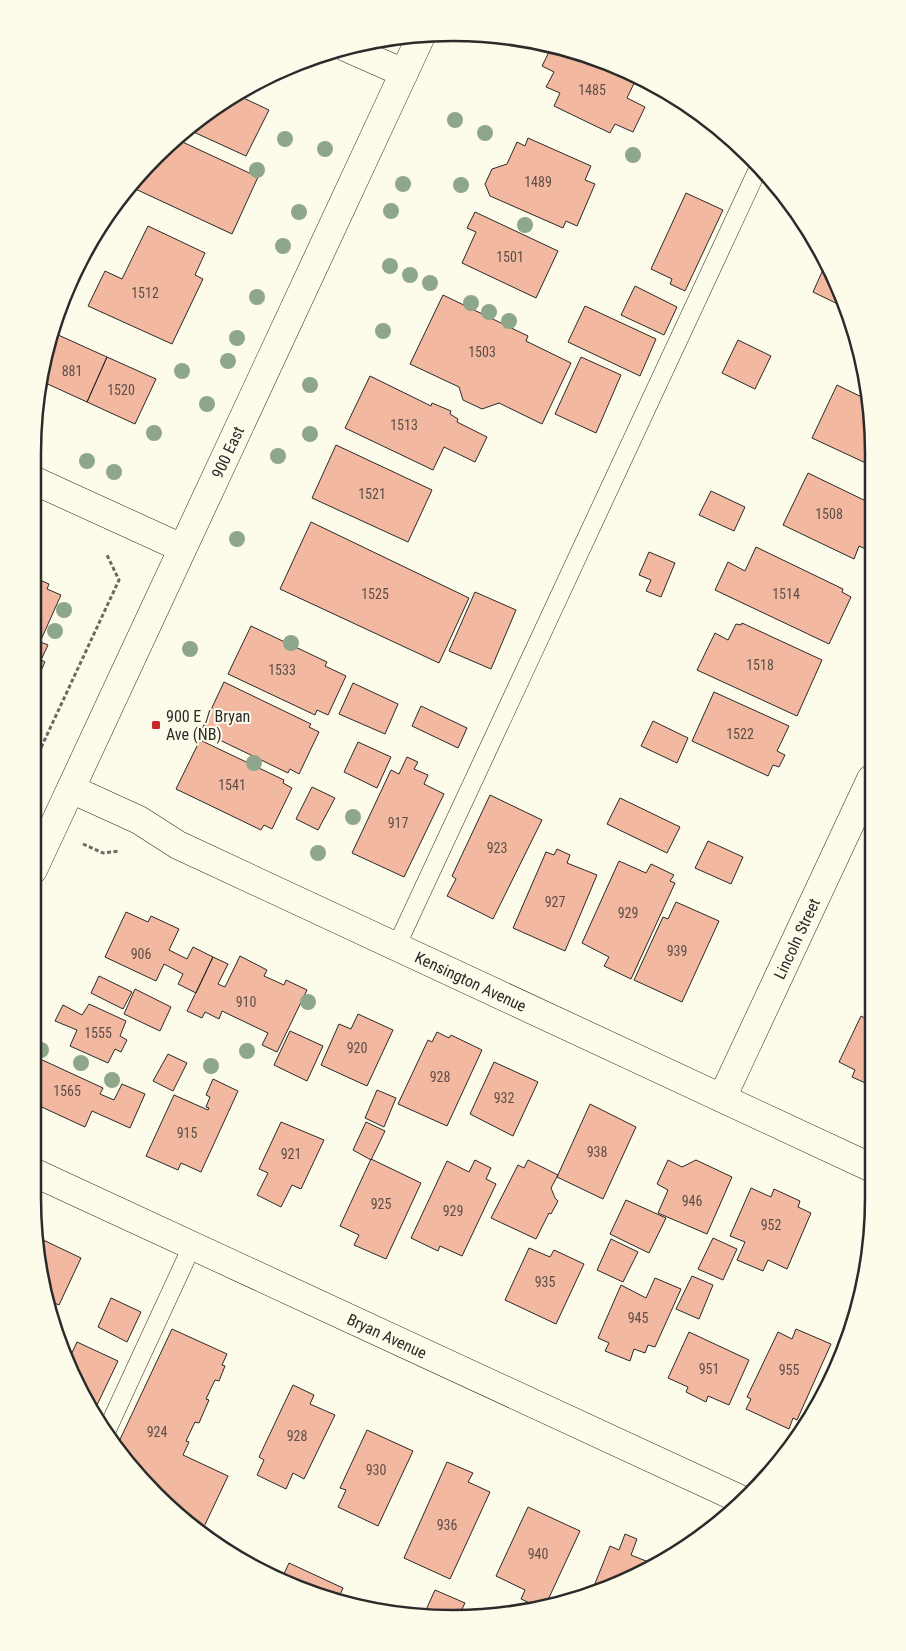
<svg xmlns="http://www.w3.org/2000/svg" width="906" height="1651" font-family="'Roboto Condensed',sans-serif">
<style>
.building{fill:#f2b8a0;stroke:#2b2b2b}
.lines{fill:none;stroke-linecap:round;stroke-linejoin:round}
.service-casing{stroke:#2b2b2b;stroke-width:19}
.minor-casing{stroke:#2b2b2b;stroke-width:29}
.tertiary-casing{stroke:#2b2b2b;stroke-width:29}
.path{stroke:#6a6964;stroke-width:3;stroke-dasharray:4 2.5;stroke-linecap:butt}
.service{stroke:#fdfbea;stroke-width:18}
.minor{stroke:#fdfbea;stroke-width:28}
.tertiary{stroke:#fdfbea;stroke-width:28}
.tree{fill:#8ea78a}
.poi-dot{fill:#c62828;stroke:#fdfbea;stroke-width:2}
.labels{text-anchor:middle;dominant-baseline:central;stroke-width:4;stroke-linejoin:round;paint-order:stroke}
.number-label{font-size:14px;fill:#5d4e48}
.street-label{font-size:16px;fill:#2b2b2b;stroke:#fdfbea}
.poi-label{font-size:16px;fill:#2b2b2b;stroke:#fdfbea;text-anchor:start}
.rim{fill:none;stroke:#2b2b2b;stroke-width:2.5}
</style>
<rect width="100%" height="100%" fill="#fdfbea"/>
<path class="building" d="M 552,46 L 588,55 L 637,77 L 627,98 L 645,107 L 633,132 L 615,124 L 610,133 L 554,106 L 560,93 L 546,87 L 554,72 L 542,66 Z
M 237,95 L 269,110 L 246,156 L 187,129 L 197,120 Z
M 528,138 L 591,166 L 585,180 L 595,184 L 577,226 L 566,221 L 563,228 L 490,196 L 485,184 L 492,169 L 507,164 L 517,142 L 525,146 Z
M 176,139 L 258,177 L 232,234 L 129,186 L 137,176 Z
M 686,193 L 723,210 L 685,291 L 670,284 L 672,279 L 651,269 Z
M 475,212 L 558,251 L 536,298 L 462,263 L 476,232 L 467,228 Z
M 148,226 L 205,253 L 195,275 L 203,279 L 172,344 L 88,306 L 105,271 L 122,279 Z
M 826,263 L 842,292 L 844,307 L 813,292 Z
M 635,286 L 677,307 L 664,335 L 621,315 Z
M 443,295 L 528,336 L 526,341 L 571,363 L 542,424 L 499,403 L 482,409 L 463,400 L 459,387 L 410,364 Z
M 585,306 L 656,339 L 640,376 L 568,342 Z
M 56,334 L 107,357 L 87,402 L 41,381 L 44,360 Z
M 738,340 L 771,356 L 755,389 L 722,373 Z
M 107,357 L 156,379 L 135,424 L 87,402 Z
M 581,357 L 621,375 L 596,433 L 555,414 Z
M 370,376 L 431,406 L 432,403 L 451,411 L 450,414 L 458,419 L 457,422 L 487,437 L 475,462 L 444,447 L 433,470 L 345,428 Z
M 837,385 L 870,401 L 870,465 L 812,438 Z
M 336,445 L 432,490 L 408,542 L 312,498 Z
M 808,473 L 870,503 L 870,551 L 859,546 L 854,559 L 783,525 Z
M 711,491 L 745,507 L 734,531 L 699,515 Z
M 311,522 L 469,598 L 439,663 L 280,589 Z
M 756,547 L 843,589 L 842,592 L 851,597 L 829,644 L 715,590 L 728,562 L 745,571 Z
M 649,552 L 675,563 L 661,597 L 646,591 L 651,580 L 639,575 Z
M 33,577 L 49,584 L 47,589 L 61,595 L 40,642 L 33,639 Z
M 475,592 L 516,610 L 491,669 L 449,651 Z
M 742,623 L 822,660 L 797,716 L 697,670 L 715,633 L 728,640 L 736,624 L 741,625 Z
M 251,626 L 327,662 L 325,666 L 346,676 L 328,715 L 317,710 L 315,715 L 228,674 Z
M 33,639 L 48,645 L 41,660 L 45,662 L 33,688 Z
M 224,682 L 311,724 L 309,727 L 319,732 L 299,774 L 290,769 L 288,773 L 201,731 Z
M 353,683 L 398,704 L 385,734 L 339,714 Z
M 714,692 L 789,726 L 777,751 L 785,755 L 779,767 L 773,765 L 768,776 L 692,741 Z
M 421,706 L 467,728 L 458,748 L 412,726 Z
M 653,721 L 688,738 L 677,763 L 641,746 Z
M 200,740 L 284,780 L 283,783 L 292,788 L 272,829 L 264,825 L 261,830 L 176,789 Z
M 358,742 L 391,757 L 377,788 L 344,772 Z
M 407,757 L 418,762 L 414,769 L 428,775 L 424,784 L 444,794 L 404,877 L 352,853 L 391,770 L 399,774 Z
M 312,787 L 335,798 L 318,830 L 296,819 Z
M 490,795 L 542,820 L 493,919 L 447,896 L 456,879 L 452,876 Z
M 620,798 L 680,827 L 667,853 L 607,824 Z
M 708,841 L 743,857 L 731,884 L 695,868 Z
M 557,849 L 570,855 L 567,863 L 597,875 L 565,951 L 513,928 L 546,852 L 554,855 Z
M 619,861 L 646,873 L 651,864 L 674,875 L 670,881 L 675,883 L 631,979 L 604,966 L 609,957 L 582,943 Z
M 676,902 L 719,921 L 682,1002 L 634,980 L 663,917 L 668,919 Z
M 126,912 L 148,922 L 151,916 L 179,929 L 169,950 L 187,959 L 193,947 L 213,957 L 196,993 L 178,984 L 183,974 L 164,964 L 156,981 L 105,957 Z
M 240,956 L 267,970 L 264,976 L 284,985 L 286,980 L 307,990 L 277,1052 L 262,1045 L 268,1033 L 222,1011 L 219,1019 L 205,1012 L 202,1018 L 187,1011 L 213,957 L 228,964 L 218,984 L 225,987 Z
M 99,976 L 132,992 L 123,1009 L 91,993 Z
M 135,989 L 171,1007 L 160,1031 L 124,1014 Z
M 89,1004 L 126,1021 L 120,1036 L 127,1040 L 121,1052 L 115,1049 L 108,1063 L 70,1046 L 77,1030 L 55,1021 L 63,1005 L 82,1015 Z
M 358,1014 L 393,1030 L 367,1086 L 321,1065 L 339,1024 L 351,1029 Z
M 861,1016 L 872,1022 L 872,1086 L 852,1077 L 855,1070 L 839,1062 Z
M 290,1031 L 323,1046 L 307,1081 L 274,1065 Z
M 437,1032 L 449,1038 L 451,1035 L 482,1050 L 447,1126 L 398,1104 L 428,1040 L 432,1042 Z
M 168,1054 L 187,1063 L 173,1091 L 153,1081 Z
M 38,1058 L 103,1088 L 100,1094 L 114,1100 L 122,1084 L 145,1094 L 130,1128 L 92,1111 L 85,1127 L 33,1103 L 33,1069 Z
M 494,1062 L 538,1082 L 513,1136 L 470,1114 Z
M 213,1079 L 238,1091 L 201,1172 L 181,1163 L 178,1170 L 146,1156 L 174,1095 L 208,1110 L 209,1108 L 206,1107 L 210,1097 L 206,1095 Z
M 377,1090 L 396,1098 L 384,1127 L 365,1118 Z
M 590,1104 L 636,1127 L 603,1199 L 557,1177 Z
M 281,1122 L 324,1140 L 301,1189 L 292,1185 L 281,1207 L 257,1195 L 268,1173 L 259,1169 Z
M 366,1122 L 385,1131 L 371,1160 L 353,1150 Z
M 371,1159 L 421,1183 L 386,1259 L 354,1245 L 359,1235 L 340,1226 Z
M 475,1160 L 491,1168 L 486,1179 L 496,1184 L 462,1256 L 440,1246 L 438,1251 L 411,1238 L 447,1161 L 469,1172 Z
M 528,1160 L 558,1175 L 551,1188 L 555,1198 L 558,1201 L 551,1214 L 549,1213 L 536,1239 L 491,1218 L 518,1165 L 524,1168 Z
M 668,1160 L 682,1167 L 696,1160 L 732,1177 L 707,1234 L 658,1213 L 668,1190 L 657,1184 Z
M 751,1188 L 771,1197 L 774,1189 L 800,1201 L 798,1207 L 811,1213 L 787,1269 L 768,1260 L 763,1271 L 737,1260 L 745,1242 L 730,1236 Z
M 626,1200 L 666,1218 L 649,1253 L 610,1234 Z
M 39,1238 L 81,1258 L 59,1305 L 50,1301 Z
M 713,1238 L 737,1249 L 723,1280 L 698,1269 Z
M 611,1239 L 638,1252 L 623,1282 L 597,1270 Z
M 529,1248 L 550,1257 L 554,1250 L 584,1264 L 556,1324 L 505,1300 Z
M 692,1276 L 713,1285 L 699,1319 L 676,1309 Z
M 655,1278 L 681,1289 L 655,1347 L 648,1345 L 645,1353 L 634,1349 L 630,1361 L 605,1351 L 609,1343 L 598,1338 L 621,1285 L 646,1298 Z
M 111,1298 L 141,1312 L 127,1342 L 98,1327 Z
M 172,1329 L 227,1354 L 222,1365 L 225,1366 L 219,1381 L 215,1380 L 206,1399 L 209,1400 L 199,1423 L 195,1422 L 186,1441 L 189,1442 L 183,1455 L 228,1476 L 202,1531 L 120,1454 L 116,1448 Z
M 796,1329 L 831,1344 L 797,1420 L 793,1418 L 789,1429 L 746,1409 L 751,1399 L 747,1397 L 778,1332 L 792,1339 Z
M 689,1332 L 749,1360 L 729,1405 L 708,1396 L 706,1402 L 686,1392 L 688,1387 L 668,1378 Z
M 77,1342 L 118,1361 L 97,1405 L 92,1403 L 69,1359 Z
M 293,1385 L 314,1395 L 310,1404 L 335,1415 L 304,1479 L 293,1473 L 286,1489 L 257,1475 L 264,1460 L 259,1457 Z
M 367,1430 L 413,1451 L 378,1526 L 338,1507 L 346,1490 L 340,1488 Z
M 447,1462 L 473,1473 L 468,1482 L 490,1492 L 450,1579 L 404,1558 Z
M 528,1507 L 580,1531 L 547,1602 L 534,1605 L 521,1599 L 525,1590 L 496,1576 Z
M 625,1534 L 637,1539 L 631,1555 L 651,1563 L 614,1586 L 592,1591 L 610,1546 L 619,1550 Z
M 230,1547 L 281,1572 L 280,1575 L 228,1551 Z
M 289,1563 L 343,1588 L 337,1601 L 283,1576 Z
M 435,1590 L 465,1603 L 459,1615 L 425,1612 Z"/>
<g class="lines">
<g class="service-casing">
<path id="service" d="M 396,947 L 758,169
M 107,1430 L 192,1246"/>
</g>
<g class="minor-casing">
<g id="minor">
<path d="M 345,47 L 404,73"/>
<path d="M 33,480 L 182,548"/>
<path id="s1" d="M 71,789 L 139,820 L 178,845 L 872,1168"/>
<path id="s2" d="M 722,1098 L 871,779"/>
<path id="s3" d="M 33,1172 L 742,1500"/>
</g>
</g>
<g class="tertiary-casing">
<g id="tertiary">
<path id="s4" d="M 33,870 L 422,34"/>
</g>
</g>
<path class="path" d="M 33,765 L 119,580 L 106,553
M 83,844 L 103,853 L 120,851"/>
<use href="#service" class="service"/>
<use href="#minor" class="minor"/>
<use href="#tertiary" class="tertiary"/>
</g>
<g class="tree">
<circle cx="455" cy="120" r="8"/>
<circle cx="485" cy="133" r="8"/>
<circle cx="285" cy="139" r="8"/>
<circle cx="325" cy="149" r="8"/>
<circle cx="633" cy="155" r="8"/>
<circle cx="257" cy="170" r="8"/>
<circle cx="403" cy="184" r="8"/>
<circle cx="461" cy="185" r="8"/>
<circle cx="391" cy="211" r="8"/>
<circle cx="299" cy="212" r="8"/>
<circle cx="525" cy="225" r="8"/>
<circle cx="283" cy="246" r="8"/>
<circle cx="390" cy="266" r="8"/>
<circle cx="410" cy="275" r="8"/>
<circle cx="430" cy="283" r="8"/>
<circle cx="257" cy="297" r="8"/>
<circle cx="471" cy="303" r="8"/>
<circle cx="489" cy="312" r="8"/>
<circle cx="509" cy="321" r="8"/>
<circle cx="383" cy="331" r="8"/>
<circle cx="237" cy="338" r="8"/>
<circle cx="228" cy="361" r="8"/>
<circle cx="182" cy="371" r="8"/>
<circle cx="310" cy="385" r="8"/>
<circle cx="207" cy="404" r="8"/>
<circle cx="154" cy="433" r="8"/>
<circle cx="310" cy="434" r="8"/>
<circle cx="278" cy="456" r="8"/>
<circle cx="87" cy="461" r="8"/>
<circle cx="114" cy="472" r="8"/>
<circle cx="237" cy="539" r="8"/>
<circle cx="64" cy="610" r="8"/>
<circle cx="55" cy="631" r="8"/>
<circle cx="291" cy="643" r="8"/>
<circle cx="190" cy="649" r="8"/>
<circle cx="254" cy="763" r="8"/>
<circle cx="353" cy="817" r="8"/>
<circle cx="318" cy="853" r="8"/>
<circle cx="308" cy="1002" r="8"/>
<circle cx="41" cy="1050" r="8"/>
<circle cx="247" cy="1051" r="8"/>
<circle cx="81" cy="1063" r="8"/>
<circle cx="211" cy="1066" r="8"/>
<circle cx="112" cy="1080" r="8"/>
</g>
<rect class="poi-dot" x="151" y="720" width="10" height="10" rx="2.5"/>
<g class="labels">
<g class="number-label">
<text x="592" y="90">1485</text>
<text x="538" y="182">1489</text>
<text x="510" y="257">1501</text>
<text x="145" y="293">1512</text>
<text x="482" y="352">1503</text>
<text x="72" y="371">881</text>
<text x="121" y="390">1520</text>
<text x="404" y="425">1513</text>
<text x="372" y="494">1521</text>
<text x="829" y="514">1508</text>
<text x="375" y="594">1525</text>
<text x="786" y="594">1514</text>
<text x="760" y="665">1518</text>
<text x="282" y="670">1533</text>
<text x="740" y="734">1522</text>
<text x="232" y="785">1541</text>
<text x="398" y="823">917</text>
<text x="497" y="848">923</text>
<text x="555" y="902">927</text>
<text x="628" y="913">929</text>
<text x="677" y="951">939</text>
<text x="141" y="954">906</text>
<text x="246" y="1002">910</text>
<text x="98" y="1033">1555</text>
<text x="357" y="1048">920</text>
<text x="440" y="1077">928</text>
<text x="67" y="1091">1565</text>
<text x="504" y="1098">932</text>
<text x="187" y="1133">915</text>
<text x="597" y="1152">938</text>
<text x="291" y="1154">921</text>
<text x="692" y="1201">946</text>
<text x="381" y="1204">925</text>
<text x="453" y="1211">929</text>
<text x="771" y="1225">952</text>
<text x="545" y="1282">935</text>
<text x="638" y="1318">945</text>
<text x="709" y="1369">951</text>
<text x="789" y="1370">955</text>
<text x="157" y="1432">924</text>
<text x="297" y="1436">928</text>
<text x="376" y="1470">930</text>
<text x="447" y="1525">936</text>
<text x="538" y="1554">940</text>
</g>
<g class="street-label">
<text stroke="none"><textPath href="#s4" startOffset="461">900 East</textPath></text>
<text stroke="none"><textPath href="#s2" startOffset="176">Lincoln Street</textPath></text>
<text stroke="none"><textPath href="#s1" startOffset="444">Kensington Avenue</textPath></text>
<text stroke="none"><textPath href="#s3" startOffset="390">Bryan Avenue</textPath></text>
</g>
<g class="poi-label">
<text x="166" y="716">900 E / Bryan<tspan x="166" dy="18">Ave (NB)</tspan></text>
</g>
</g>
<path d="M0 0H906V1651H0ZM453 41H453A412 412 0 0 1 865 453V1198A412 412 0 0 1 453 1610H453A412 412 0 0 1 41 1198V453A412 412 0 0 1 453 41Z" fill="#fdfbea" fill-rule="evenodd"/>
<path class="rim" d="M453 41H453A412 412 0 0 1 865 453V1198A412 412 0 0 1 453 1610H453A412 412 0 0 1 41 1198V453A412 412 0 0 1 453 41Z"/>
</svg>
